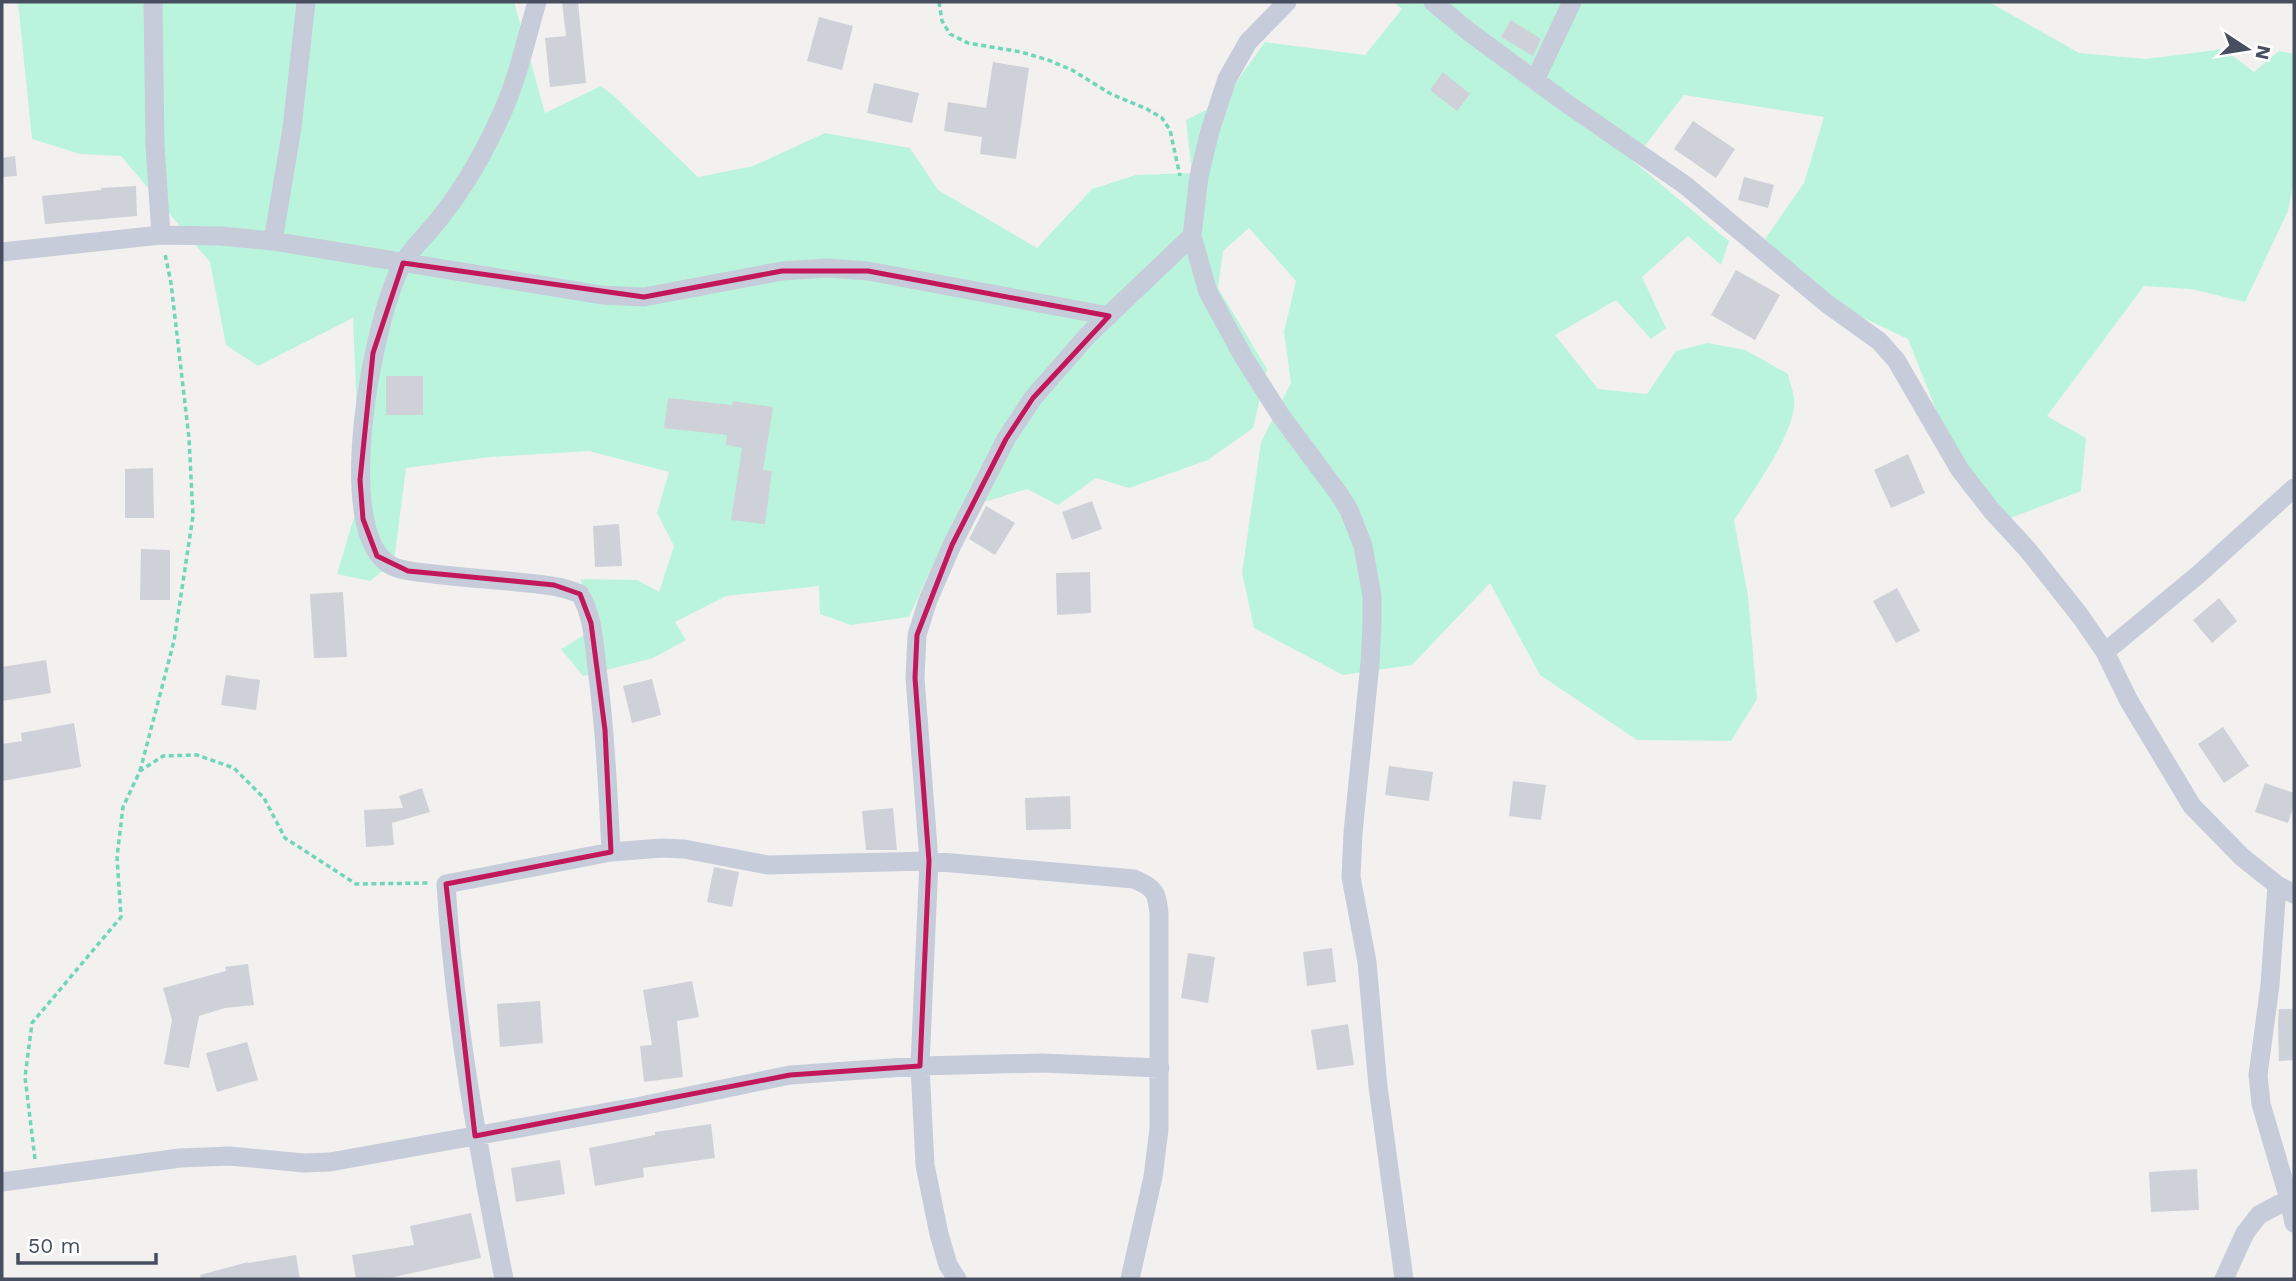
<svg xmlns="http://www.w3.org/2000/svg" width="2296" height="1281" font-family="'Work Sans',sans-serif">
<style>
.green{fill:#bbf4dd}
.building{fill:#cfd1d8}
.lines{fill:none;stroke-linecap:round;stroke-linejoin:round}
.path{stroke:#70d6b9;stroke-width:3.5;stroke-dasharray:5 3.5;stroke-linecap:butt}
.street{stroke:#c6ccd9;stroke-width:19}
.marked{fill:none;stroke:#c2185b;stroke-width:5;stroke-linejoin:round}
</style>
<rect width="100%" height="100%" fill="#f3f1f0"/>
<path class="green" d="M 18,2 L 514,2 L 545,113 L 601,86 L 615,97 L 698,177 L 753,166 L 825,133 L 910,148 L 938,190 L 1037,248 L 1092,189 L 1136,175 L 1192,173 L 1186,120 L 1222,102 L 1265,42 L 1365,55 L 1402,9 L 1393,2 L 1989,2 L 2079,53 L 2146,59 L 2224,49 L 2254,72 L 2279,51 L 2294,54 L 2294,181 L 2288,211 L 2245,302 L 2191,289 L 2144,286 L 2047,416 L 2086,438 L 2081,491 L 2003,521 L 1942,425 L 1908,339 L 1809,292 L 1765,239 L 1804,183 L 1824,117 L 1684,95 L 1633,161 L 1729,241 L 1721,265 L 1688,236 L 1642,277 L 1666,328 L 1651,339 L 1616,300 L 1555,335 L 1598,389 L 1647,394 L 1676,351 L 1708,343 L 1745,350 L 1788,374 C 1790,384 1796,397 1794,407 C 1791,438 1752,493 1734,520 L 1748,596 L 1757,699 L 1731,741 L 1637,740 L 1540,675 L 1490,583 L 1412,665 L 1343,675 L 1254,628 L 1242,573 L 1261,442 L 1291,383 L 1284,332 L 1296,281 L 1249,228 L 1223,251 L 1218,288 L 1267,369 L 1253,428 L 1208,460 L 1129,488 L 1096,478 L 1058,505 L 1027,489 L 968,507 L 929,573 L 909,617 L 851,625 L 820,614 L 819,586 L 726,596 L 675,622 L 686,640 L 653,658 L 583,676 L 561,649 L 589,632 L 581,579 L 637,580 L 659,592 L 674,546 L 657,513 L 669,472 L 589,451 L 490,457 L 406,468 L 394,562 L 370,581 L 337,574 L 364,484 L 357,416 L 353,318 L 258,366 L 226,345 L 210,262 L 121,156 L 80,154 L 32,139 Z"/>
<path class="building" d="M 562,2 L 578,2 L 586,83 L 550,87 L 545,38 L 566,36 Z
M 819,17 L 853,26 L 842,70 L 807,61 Z
M 1511,20 L 1541,39 L 1533,56 L 1501,37 Z
M 993,62 L 1029,68 L 1016,159 L 980,154 L 982,137 L 944,131 L 948,102 L 986,108 Z
M 1443,72 L 1470,94 L 1457,111 L 1430,90 Z
M 874,83 L 919,93 L 912,123 L 867,113 Z
M 1693,121 L 1735,149 L 1716,178 L 1674,149 Z
M 15,156 L 17,176 L 2,177 L 2,158 Z
M 1744,177 L 1774,185 L 1768,208 L 1738,200 Z
M 136,186 L 137,216 L 45,224 L 42,196 L 101,190 L 101,188 Z
M 1736,270 L 1780,295 L 1755,340 L 1711,315 Z
M 386,376 L 423,376 L 423,415 L 386,415 Z
M 668,398 L 732,405 L 733,401 L 773,407 L 763,470 L 772,471 L 765,524 L 731,520 L 742,448 L 726,445 L 727,435 L 664,428 Z
M 1908,454 L 1925,493 L 1891,508 L 1874,470 Z
M 153,468 L 154,518 L 125,518 L 125,469 Z
M 1092,501 L 1102,529 L 1072,540 L 1062,512 Z
M 986,506 L 1015,523 L 995,555 L 969,539 Z
M 619,524 L 622,566 L 595,567 L 593,526 Z
M 141,549 L 170,550 L 170,600 L 140,600 Z
M 1090,572 L 1091,613 L 1057,615 L 1056,573 Z
M 1897,588 L 1920,631 L 1896,643 L 1873,601 Z
M 343,592 L 347,657 L 314,658 L 310,594 Z
M 2219,598 L 2237,621 L 2212,643 L 2193,620 Z
M 46,660 L 51,693 L 2,701 L 2,667 Z
M 226,675 L 260,680 L 256,710 L 221,705 Z
M 652,679 L 661,715 L 632,723 L 623,686 Z
M 74,723 L 81,767 L 2,781 L 2,744 L 22,741 L 21,733 Z
M 2223,727 L 2249,766 L 2224,783 L 2198,744 Z
M 1389,766 L 1433,772 L 1429,801 L 1385,795 Z
M 1513,781 L 1546,785 L 1541,820 L 1509,816 Z
M 2265,783 L 2294,793 L 2294,806 L 2288,823 L 2255,812 Z
M 422,788 L 430,812 L 392,823 L 394,845 L 366,847 L 364,810 L 403,808 L 399,796 Z
M 1070,796 L 1071,829 L 1026,830 L 1025,798 Z
M 893,808 L 897,850 L 866,850 L 862,811 Z
M 714,867 L 739,872 L 732,907 L 707,902 Z
M 1332,948 L 1336,982 L 1307,986 L 1303,952 Z
M 1188,953 L 1215,957 L 1208,1003 L 1181,998 Z
M 248,964 L 254,1005 L 225,1008 L 199,1016 L 189,1068 L 164,1064 L 172,1020 L 163,988 L 226,971 L 225,967 Z
M 692,981 L 699,1017 L 677,1021 L 683,1077 L 644,1082 L 640,1046 L 652,1045 L 643,990 Z
M 540,1001 L 543,1043 L 500,1047 L 497,1004 Z
M 2279,1009 L 2294,1009 L 2294,1060 L 2279,1061 L 2278,1021 Z
M 1348,1024 L 1354,1065 L 1317,1070 L 1311,1030 Z
M 247,1042 L 258,1080 L 217,1092 L 206,1053 Z
M 711,1124 L 715,1158 L 643,1168 L 644,1177 L 595,1186 L 589,1148 L 655,1135 L 655,1132 Z
M 560,1160 L 565,1194 L 516,1202 L 511,1168 Z
M 2197,1169 L 2199,1210 L 2151,1212 L 2149,1172 Z
M 471,1213 L 481,1258 L 394,1277 L 356,1279 L 352,1255 L 414,1245 L 410,1226 Z
M 296,1255 L 300,1279 L 201,1279 L 200,1275 L 248,1262 L 248,1263 Z"/>
<g class="lines">
<path class="path" d="M 939,2 L 942,21 L 950,34 L 968,43 L 1021,52 L 1048,60 L 1072,70 L 1111,94 L 1147,109 L 1162,118 L 1170,130 L 1180,176
M 140,771 L 174,641 L 193,516 L 189,438 L 171,283 L 165,254
M 35,1159 L 25,1077 L 32,1023 L 121,917 L 117,857 L 123,807 L 140,771 L 163,756 L 197,755 L 234,768 L 264,798 L 285,838 L 356,884 L 430,883"/>
<path class="street" d="M 153,2 L 155,146 L 161,235
M 537,2 C 526,39 518,78 502,113 C 486,149 467,183 443,214 C 431,231 413,246 403,263 C 374,314 330,535 392,566 C 404,572 420,572 434,574 C 458,577 483,579 508,581 C 533,584 557,584 580,594 C 593,616 594,643 597,668 C 605,729 608,790 611,852
M 1287,2 L 1248,42 L 1227,79 L 1210,131 L 1199,176 L 1192,236 L 1208,292 L 1244,358 L 1281,416 L 1339,494 L 1349,510 L 1363,546 L 1372,596 L 1372,623 L 1370,663 L 1353,833 L 1351,877 L 1367,962 L 1378,1087 L 1404,1279
M 1433,2 L 1468,31 L 1566,103 L 1685,185 L 1826,303 L 1879,341 L 1896,360 L 1960,470 L 1992,511 L 2027,549 L 2081,617 L 2105,652 L 2129,701 L 2192,806 L 2242,857 L 2277,885 L 2294,894
M 1535,80 L 1572,2
M 273,241 L 292,128 L 306,2
M 2,252 L 161,235 L 220,236 L 273,241 L 602,295 L 644,297 L 782,271 L 827,268 L 868,271 L 1109,316
M 2105,652 L 2199,574 L 2294,488
M 2277,885 L 2270,985 L 2258,1075 L 2261,1104 L 2289,1199 L 2294,1223
M 2,1182 L 180,1158 L 229,1156 L 304,1163 L 330,1162 L 636,1107 L 790,1075 L 920,1066 L 1042,1063 L 1160,1068
M 504,1279 C 478,1148 454,1017 446,884 L 611,852 L 662,848 L 684,849 L 768,865 L 929,861 L 1134,879 C 1155,888 1157,892 1159,914 L 1159,1129 L 1153,1177 L 1130,1279
M 957,1279 L 948,1265 L 939,1234 L 925,1165 L 920,1066 L 929,861 L 915,678 L 917,635 L 928,600 L 952,545 L 1006,439 L 1033,398 L 1088,335 L 1192,236
M 2224,1279 L 2245,1233 L 2259,1215 L 2289,1199"/>
</g>
<path class="marked" d="M 403,263 L 644,297 L 782,271 L 868,271 L 1109,316 L 1033,398 L 1006,439 L 952,545 L 917,635 L 915,678 L 929,861 L 920,1066 L 790,1075 L 475,1136 L 446,884 L 611,852 L 605,730 L 591,623 L 580,594 L 554,585 L 408,571 L 377,556 L 363,519 L 360,480 L 373,353 Z"/>
<rect width="2296" height="1281" fill="none" stroke="#464e60" stroke-width="7"/>
<g transform="translate(2247 49) rotate(102)" stroke="#ffffff" stroke-width="5" paint-order="stroke">
<path d="M0-5L12 26L0 18L-12 26Z" fill="#464e60"/>
<text y="-10" font-size="19" font-weight="bold" text-anchor="middle" fill="#464e60">N</text>
</g>
<path d="M18 1253v10h138v-10" fill="none" stroke="#464e60" stroke-width="3.5"/>
<text x="28" y="1253" font-size="21" fill="#464e60" stroke="#ffffff" stroke-width="5" paint-order="stroke">50 m</text>
</svg>
